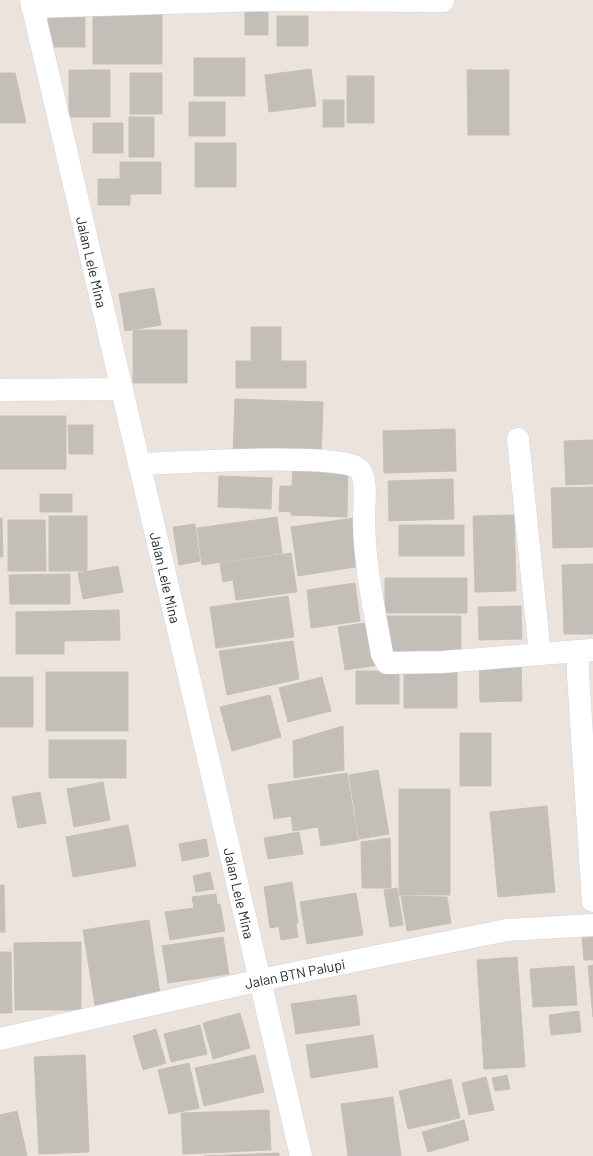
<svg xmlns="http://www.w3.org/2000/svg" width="593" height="1156" font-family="Barlow,sans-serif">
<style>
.building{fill:#c4beb8;stroke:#c7c0b6}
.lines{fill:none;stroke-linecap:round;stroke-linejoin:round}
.street-casing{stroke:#d1d5e2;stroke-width:23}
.street{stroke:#fff;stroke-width:22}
.labels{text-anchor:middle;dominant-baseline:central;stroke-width:3.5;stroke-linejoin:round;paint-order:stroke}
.street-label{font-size:14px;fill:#2a2a2a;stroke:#fff}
</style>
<rect width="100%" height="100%" fill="#ece4dc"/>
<path class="building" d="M 245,6 L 268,6 L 268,35 L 245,35 Z
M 93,8 L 162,8 L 162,64 L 93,64 Z
M 48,15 L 85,15 L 85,47 L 48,47 Z
M 277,16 L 308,16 L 308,46 L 277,46 Z
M 194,58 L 245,58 L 245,96 L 194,96 Z
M 311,69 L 316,106 L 269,112 L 265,75 Z
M 69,70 L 110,70 L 110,117 L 69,117 Z
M 467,70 L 509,70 L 509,135 L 468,135 Z
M 0,73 L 15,73 L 26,123 L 0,123 Z
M 130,73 L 162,73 L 162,114 L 130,114 Z
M 347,76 L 374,76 L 374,123 L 347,123 Z
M 323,100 L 344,100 L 344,127 L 323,127 Z
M 189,102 L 225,102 L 225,136 L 189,136 Z
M 129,117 L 154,117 L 154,157 L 129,157 Z
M 93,123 L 123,123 L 123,153 L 93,153 Z
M 195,143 L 236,143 L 236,187 L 195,187 Z
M 120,162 L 161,162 L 161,194 L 130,194 L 130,205 L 98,205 L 98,179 L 120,179 Z
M 154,288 L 161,325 L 125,331 L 119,294 Z
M 251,327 L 281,327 L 281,361 L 251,361 Z
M 133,330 L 187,330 L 187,383 L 133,383 Z
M 236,361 L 306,361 L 306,388 L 236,388 Z
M 235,399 L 323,402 L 321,456 L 233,453 Z
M 0,416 L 66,416 L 66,469 L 0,469 Z
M 68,425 L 93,425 L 93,454 L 69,454 Z
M 455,429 L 456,471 L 384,473 L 383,431 Z
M 593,440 L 593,484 L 566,485 L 564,441 Z
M 293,467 L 348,469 L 347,517 L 291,515 L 291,512 L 279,511 L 280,486 L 292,486 Z
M 219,476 L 272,478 L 271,509 L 218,507 Z
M 453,479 L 454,519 L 389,521 L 388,481 Z
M 593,487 L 593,547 L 553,548 L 551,488 Z
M 40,494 L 72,494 L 72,512 L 40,512 Z
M 514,515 L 516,591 L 475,592 L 473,516 Z
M 49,516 L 87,516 L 87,571 L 49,571 Z
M 277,517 L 282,553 L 202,565 L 197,528 Z
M 0,518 L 2,518 L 3,557 L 0,557 Z
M 354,518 L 361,566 L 298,576 L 291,527 Z
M 8,520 L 45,520 L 46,571 L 8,571 Z
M 195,524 L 200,561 L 179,565 L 173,527 Z
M 399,525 L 464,525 L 464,556 L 399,556 Z
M 291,553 L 297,592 L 236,600 L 233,580 L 223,582 L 220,563 Z
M 593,564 L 593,634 L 564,634 L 562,565 Z
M 118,566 L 123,592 L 83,599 L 78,573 Z
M 70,574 L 70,604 L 10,604 L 9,575 Z
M 385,578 L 467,578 L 467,613 L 385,613 Z
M 355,583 L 360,621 L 311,628 L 307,590 Z
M 288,596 L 294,637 L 216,648 L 210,607 Z
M 521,606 L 522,639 L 479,640 L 478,607 Z
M 119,610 L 120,640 L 64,641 L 64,654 L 16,654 L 16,612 Z
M 387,616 L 461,616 L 461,655 L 387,655 Z
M 372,622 L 379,665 L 345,670 L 338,627 Z
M 293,641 L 299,679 L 227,695 L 219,651 Z
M 521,658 L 522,701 L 480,702 L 479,659 Z
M 404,665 L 457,665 L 457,708 L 404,708 Z
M 356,671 L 399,671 L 399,704 L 356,704 Z
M 46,672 L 128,672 L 128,731 L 46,731 Z
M 0,677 L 33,677 L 33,727 L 0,727 Z
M 322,677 L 331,711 L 288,722 L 279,688 Z
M 270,695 L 281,737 L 232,751 L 220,707 Z
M 343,726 L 344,770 L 294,778 L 293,741 Z
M 460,733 L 491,733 L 491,786 L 460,786 Z
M 49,740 L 126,740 L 126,778 L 49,778 Z
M 378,770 L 389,834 L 359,839 L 349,775 Z
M 347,773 L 358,840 L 321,846 L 318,827 L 293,831 L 291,816 L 274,819 L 268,785 Z
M 103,782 L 110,820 L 74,827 L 67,789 Z
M 399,789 L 450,789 L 450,895 L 399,895 Z
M 40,792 L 46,823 L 18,828 L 12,797 Z
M 547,806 L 555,892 L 498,897 L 490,812 Z
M 128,825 L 136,866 L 73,877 L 66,837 Z
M 299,832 L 303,854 L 268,859 L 264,838 Z
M 390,838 L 391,888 L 362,888 L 361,842 Z
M 206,839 L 209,856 L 182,861 L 179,844 Z
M 210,872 L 214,889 L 196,892 L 193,876 Z
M 292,882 L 298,923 L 270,928 L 264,887 Z
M 0,885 L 4,885 L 5,932 L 0,932 Z
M 397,888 L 403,925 L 390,927 L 384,890 Z
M 356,893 L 363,935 L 307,944 L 300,902 Z
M 216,894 L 217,904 L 220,904 L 225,931 L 170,940 L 165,912 L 194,908 L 192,897 Z
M 401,896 L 447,897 L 451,923 L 407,931 Z
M 149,920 L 161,1001 L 96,1011 L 83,930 Z
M 296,924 L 298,937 L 281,940 L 279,927 Z
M 223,937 L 229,974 L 168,983 L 162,946 Z
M 593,937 L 593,960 L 584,960 L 582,938 Z
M 81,942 L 81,1010 L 15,1010 L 14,943 Z
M 0,952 L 11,952 L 12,1013 L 0,1013 Z
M 517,957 L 525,1067 L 484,1069 L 477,960 Z
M 593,965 L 593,1017 L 588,966 Z
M 574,966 L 577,1005 L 533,1007 L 530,969 Z
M 356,995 L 360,1025 L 296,1034 L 291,1004 Z
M 579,1011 L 581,1032 L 551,1035 L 549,1015 Z
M 240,1013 L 250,1048 L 213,1059 L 203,1023 Z
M 200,1025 L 207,1054 L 171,1062 L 164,1034 Z
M 156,1029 L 166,1063 L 143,1070 L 133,1036 Z
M 373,1035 L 378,1067 L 311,1078 L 306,1045 Z
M 85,1055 L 89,1152 L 39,1154 L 34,1057 Z
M 255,1055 L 264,1092 L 204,1106 L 195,1068 Z
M 189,1063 L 199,1108 L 169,1114 L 158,1070 Z
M 507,1075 L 510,1089 L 495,1091 L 492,1078 Z
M 486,1077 L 494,1110 L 469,1115 L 462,1083 Z
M 451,1079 L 460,1118 L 408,1129 L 399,1091 Z
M 393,1097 L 401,1156 L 348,1156 L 341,1104 Z
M 269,1110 L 271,1150 L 183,1154 L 181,1113 Z
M 17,1111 L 27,1156 L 0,1156 L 0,1115 Z
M 464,1120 L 469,1140 L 428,1152 L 422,1132 Z
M 279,1153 L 279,1156 L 204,1156 Z"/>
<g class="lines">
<g class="street-casing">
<g id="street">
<path id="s1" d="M 31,0 L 301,1156"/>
<path d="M 32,7 L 265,0 L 443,1"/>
<path d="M 0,390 L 121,389"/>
<path d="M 518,439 L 540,654"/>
<path d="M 139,464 C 169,463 345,452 359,469 C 368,480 364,503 364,516 C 364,564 374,608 382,654 L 387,663 L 443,662 L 578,651"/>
<path d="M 592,650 L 578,651 L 578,675 L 593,901"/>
<path id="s2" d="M 0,1039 L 260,980 L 507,930 L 593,925"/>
</g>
</g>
<use href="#street" class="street"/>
</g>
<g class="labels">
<g class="street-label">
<text stroke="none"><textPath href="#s1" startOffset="269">Jalan Lele Mina</textPath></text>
<text stroke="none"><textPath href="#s1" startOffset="593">Jalan Lele Mina</textPath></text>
<text stroke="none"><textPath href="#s1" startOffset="917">Jalan Lele Mina</textPath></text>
<text stroke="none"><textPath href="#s2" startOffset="302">Jalan BTN Palupi</textPath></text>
</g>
</g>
</svg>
